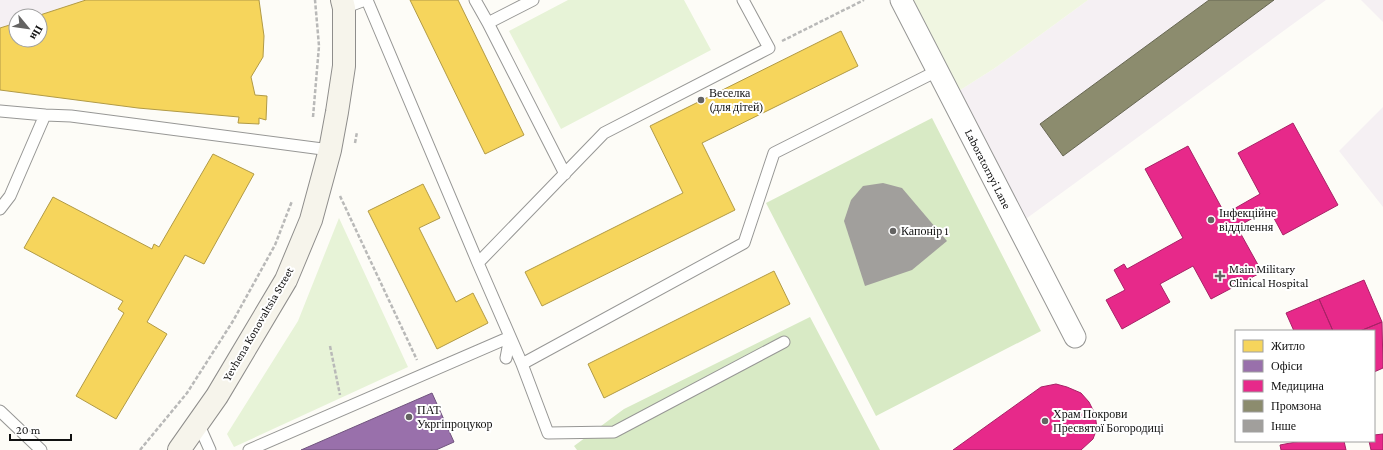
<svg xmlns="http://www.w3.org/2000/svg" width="1383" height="450" font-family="'Crimson Pro',serif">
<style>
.industrial{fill:#f5f0f3}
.green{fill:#e7f3d7}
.forest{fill:#d8eac5}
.pitch{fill:#f0f6e1}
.homes{fill:#f6d55c;stroke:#b19a46}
.offices{fill:#9970ab;stroke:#70547d}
.health{fill:#e7298a;stroke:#a72266}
.industry{fill:#8c8c6e;stroke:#676752}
.building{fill:#a19f9c}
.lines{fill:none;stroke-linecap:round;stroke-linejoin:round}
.lane-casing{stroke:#979795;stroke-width:13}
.street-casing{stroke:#979795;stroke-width:23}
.secondary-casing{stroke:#8e8d8b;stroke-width:24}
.path{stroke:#b9b9b8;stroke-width:2.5;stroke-dasharray:4 2;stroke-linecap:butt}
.lane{stroke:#fffffe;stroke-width:11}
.street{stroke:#fffffe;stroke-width:21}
.secondary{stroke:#f6f4eb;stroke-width:22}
.poi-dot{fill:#646362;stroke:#fff;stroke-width:1.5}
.labels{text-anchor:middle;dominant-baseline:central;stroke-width:4;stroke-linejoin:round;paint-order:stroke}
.poi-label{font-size:12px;fill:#111;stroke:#fff;text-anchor:start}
.street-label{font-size:12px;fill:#111;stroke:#fff}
</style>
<rect width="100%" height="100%" fill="#fdfcf7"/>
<path class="industrial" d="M 0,0 L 86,0 L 37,16 L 16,16 L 16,23 L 0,28 Z
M 1088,0 L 1326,0 L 1023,221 L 954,94 L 995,68 Z
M 1361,0 L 1383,0 L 1383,22 Z
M 1383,107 L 1383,207 L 1339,151 Z"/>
<path class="green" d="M 568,0 L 684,0 L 711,50 L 561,129 L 509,31 Z
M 339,218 L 408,367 L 234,447 L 227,434 L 298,321 Z"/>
<path class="forest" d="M 932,118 L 1041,331 L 876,416 L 766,203 Z
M 810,317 L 880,450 L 577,450 L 574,446 L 624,409 Z"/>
<path class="pitch" d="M 910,0 L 1088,0 L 995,68 L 954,94 Z"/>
<path class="homes" d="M 86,0 L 259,0 L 264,36 L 263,57 L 251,77 L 255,95 L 267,96 L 266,120 L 259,118 L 259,124 L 238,123 L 239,117 L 138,108 L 0,90 L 0,28 L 16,23 L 16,40 L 40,40 L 40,16 L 37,16 Z
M 410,0 L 458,0 L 524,135 L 485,154 Z
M 841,31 L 858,66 L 702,143 L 735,210 L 542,306 L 525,272 L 683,193 L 650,126 Z
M 213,154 L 254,174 L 204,264 L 185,255 L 147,322 L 167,334 L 116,419 L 76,396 L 124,313 L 118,309 L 123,301 L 24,248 L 53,197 L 152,249 L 154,244 L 159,247 Z
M 423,184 L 440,218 L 419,228 L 456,302 L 473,293 L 488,323 L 437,349 L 368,211 Z
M 774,271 L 790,304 L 604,398 L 588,364 Z"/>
<path class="offices" d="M 432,393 L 454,442 L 436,450 L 301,450 Z"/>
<path class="health" d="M 1293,123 L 1338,205 L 1283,235 L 1269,209 L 1237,227 L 1262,272 L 1211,299 L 1193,266 L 1160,284 L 1170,302 L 1122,329 L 1106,300 L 1125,290 L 1114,270 L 1124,264 L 1127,269 L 1183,238 L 1145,169 L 1188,146 L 1225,214 L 1260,194 L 1238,153 Z
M 1364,280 L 1382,322 L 1360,331 L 1333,331 L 1319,299 Z
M 1319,299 L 1333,331 L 1294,331 L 1286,313 Z
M 1382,322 L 1383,368 L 1374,372 L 1374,331 L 1360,331 Z
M 1056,384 L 1067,387 L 1081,393 L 1089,402 L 1095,414 L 1097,428 L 1093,439 L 1081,450 L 953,450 L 1041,387 Z
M 1383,434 L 1383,450 L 1371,450 L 1369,441 L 1374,441 L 1374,435 Z
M 1301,441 L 1344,441 L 1346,450 L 1281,450 L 1280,445 Z"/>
<path class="industry" d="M 1209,0 L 1274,0 L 1063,156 L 1040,124 Z"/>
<path class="building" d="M 883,183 L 902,188 L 947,241 L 912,270 L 865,286 L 844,221 L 851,200 L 863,186 Z"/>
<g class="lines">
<g class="lane-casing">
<path id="lane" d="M 367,0 L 478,263 L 522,364 L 548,433 L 614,432 L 784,342
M 475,0 L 488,23 L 533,0
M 344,8 L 365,0
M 488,23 L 565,174
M 0,111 L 45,115
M 0,209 L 10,196 L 45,115 L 71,116 L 330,150
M 478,263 L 604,133 L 769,48 L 743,0
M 506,358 L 510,337
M 522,364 L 744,243 L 774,153 L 937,71
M 0,411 L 41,450
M 198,423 L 210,450
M 249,450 L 510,337"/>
</g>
<g class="street-casing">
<path id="street" d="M 901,0 L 1075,337"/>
</g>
<g class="secondary-casing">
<path id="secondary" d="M 179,450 L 217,396 L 286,280 L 311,220 L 330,150 L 337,112 L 344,66 L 344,8 L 342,0"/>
</g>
<path class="path" d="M 782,41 L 864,0
M 313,117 L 319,46 L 315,0
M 355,143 L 357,132
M 340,196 L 417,360
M 330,346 L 340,395
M 140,450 L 187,393 L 233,321 L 275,245 L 292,201"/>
<use href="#lane" class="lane"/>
<use href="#street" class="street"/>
<use href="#secondary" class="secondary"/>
</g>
<g class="poi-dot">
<circle cx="701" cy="100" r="4"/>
<circle cx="1211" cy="220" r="4"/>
<circle cx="893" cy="231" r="4"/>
<path d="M1218 270h4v4h4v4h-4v4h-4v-4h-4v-4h4z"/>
<circle cx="409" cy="417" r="4"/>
<circle cx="1045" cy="421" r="4"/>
</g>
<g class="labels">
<g class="poi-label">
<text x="709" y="93">Веселка<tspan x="709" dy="14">(для дітей)</tspan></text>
<text x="1219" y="213">Інфекційне<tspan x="1219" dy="14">відділення</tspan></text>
<text x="901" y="231">Капонір 1</text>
<text x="1229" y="269">Main Military<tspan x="1229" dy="14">Clinical Hospital</tspan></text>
<text x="417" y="410">ПАТ<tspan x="417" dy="14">Укргіпроцукор</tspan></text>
<text x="1053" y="414">Храм Покрови<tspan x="1053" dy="14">Пресвятої Богородиці</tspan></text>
</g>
<g class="street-label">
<text transform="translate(988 169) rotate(63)">Laboratornyi Lane</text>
<text transform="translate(258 324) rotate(-60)">Yevhena Konovaltsia Street</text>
</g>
</g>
<rect x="1235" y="330" width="140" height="112" fill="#ffffff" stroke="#a0a0a0"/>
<rect x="1243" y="340" width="20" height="12" fill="#f6d55c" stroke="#a0a0a0"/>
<text x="1271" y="350" font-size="12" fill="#111111">Житло</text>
<rect x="1243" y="360" width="20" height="12" fill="#9970ab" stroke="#a0a0a0"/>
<text x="1271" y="370" font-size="12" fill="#111111">Офіси</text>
<rect x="1243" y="380" width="20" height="12" fill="#e7298a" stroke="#a0a0a0"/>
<text x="1271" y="390" font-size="12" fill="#111111">Медицина</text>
<rect x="1243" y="400" width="20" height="12" fill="#8c8c6e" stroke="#a0a0a0"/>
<text x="1271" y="410" font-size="12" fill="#111111">Промзона</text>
<rect x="1243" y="420" width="20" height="12" fill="#a19f9c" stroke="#a0a0a0"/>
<text x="1271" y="430" font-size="12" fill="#111111">Інше</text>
<g transform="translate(28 28) rotate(119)"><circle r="19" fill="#ffffff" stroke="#a0a0a0"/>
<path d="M0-3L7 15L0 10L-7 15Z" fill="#646362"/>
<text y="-6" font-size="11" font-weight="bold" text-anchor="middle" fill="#111111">Пн</text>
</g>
<path d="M10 434v6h61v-6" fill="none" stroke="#111111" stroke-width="2"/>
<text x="16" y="434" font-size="12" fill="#111111" stroke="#ffffff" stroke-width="3" paint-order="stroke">20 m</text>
</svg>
